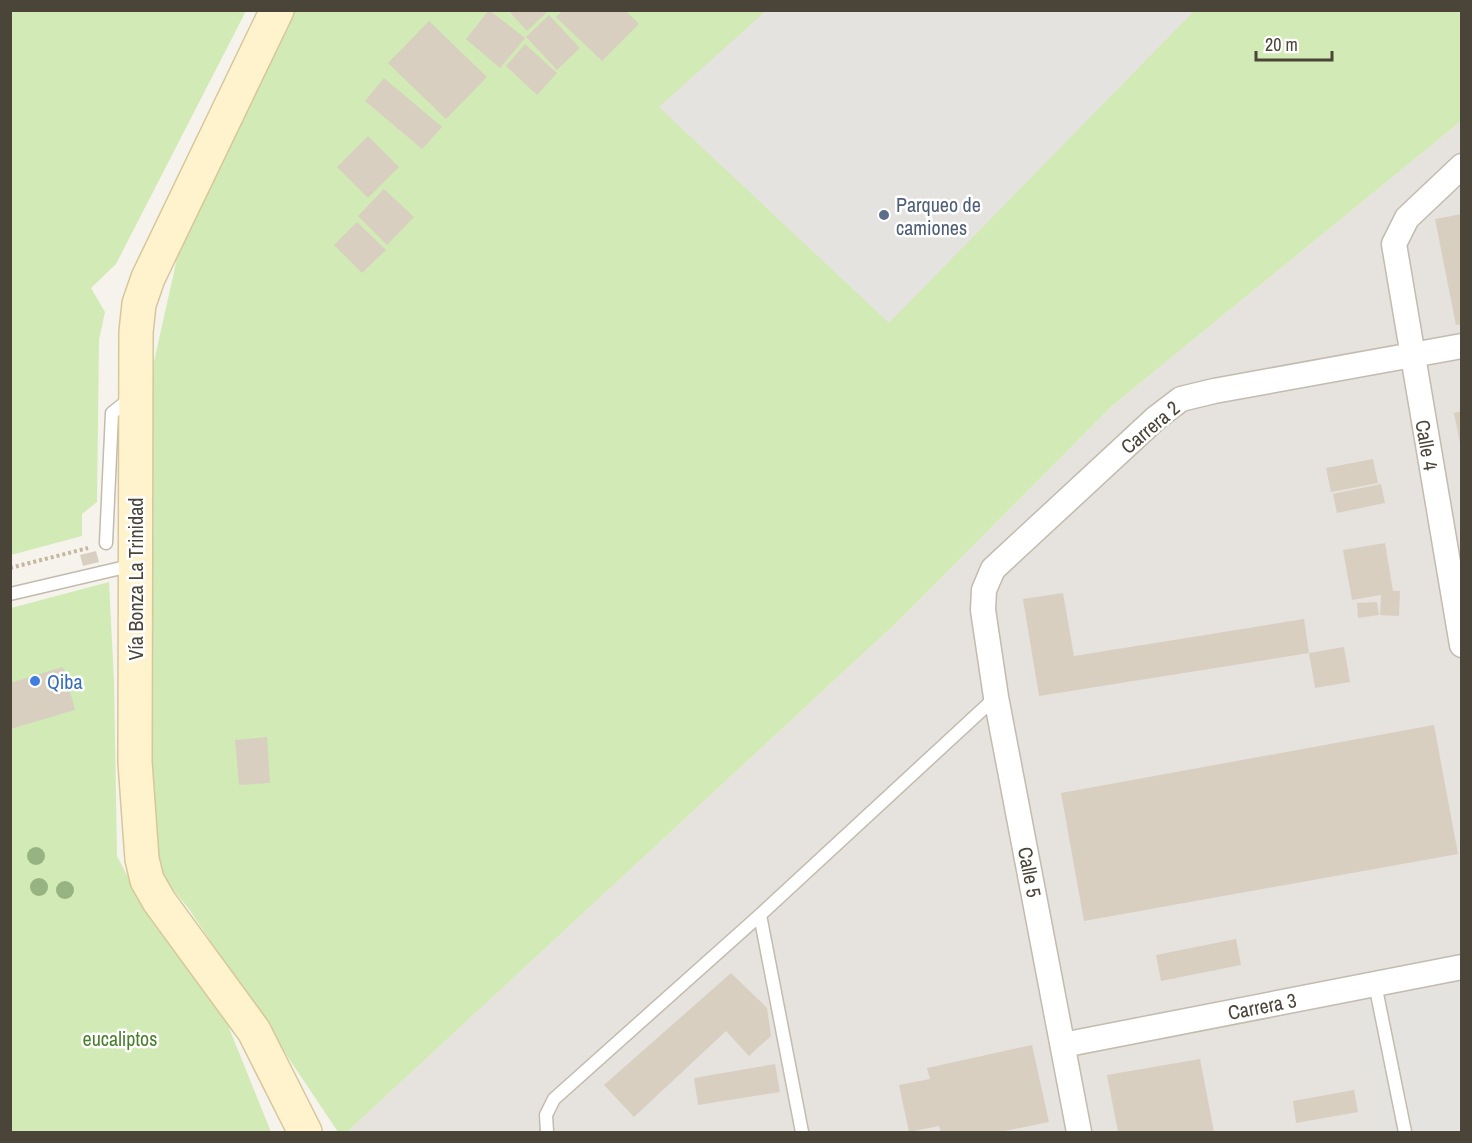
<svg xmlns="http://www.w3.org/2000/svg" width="1472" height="1143" font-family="'Archivo Narrow',sans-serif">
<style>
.industrial{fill:#e6e2dd}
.green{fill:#d2eab5}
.parking{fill:#e5e3e0}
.building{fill:#d8cfc1}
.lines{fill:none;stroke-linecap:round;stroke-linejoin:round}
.lane-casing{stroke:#c2bbae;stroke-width:15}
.street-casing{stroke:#c2bbae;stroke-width:27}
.secondary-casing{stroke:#d6c79b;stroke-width:36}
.path{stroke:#c4b79f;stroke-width:4;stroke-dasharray:3 3;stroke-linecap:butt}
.lane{stroke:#fff;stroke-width:12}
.street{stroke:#fff;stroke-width:24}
.secondary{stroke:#fff3cd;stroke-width:33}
.tree{fill:#97b381}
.service-dot{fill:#5c6f8a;stroke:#fff;stroke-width:2}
.shop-dot{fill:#3f7fe0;stroke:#fff;stroke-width:2}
.labels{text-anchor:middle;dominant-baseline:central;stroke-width:5;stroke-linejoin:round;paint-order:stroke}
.service-label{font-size:20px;fill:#4e5e75;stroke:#fff;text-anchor:start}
.street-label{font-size:20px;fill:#4b4439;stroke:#fff}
.shop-label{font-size:20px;fill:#366cbe;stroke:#fff;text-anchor:start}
.park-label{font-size:20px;fill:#4a7f2a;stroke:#fff}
</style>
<rect width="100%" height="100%" fill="#f6f3ec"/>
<path class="industrial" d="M 1461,121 L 1461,1132 L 347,1132 L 896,623 L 1112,406 Z"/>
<path class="green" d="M 11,10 L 246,11 L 116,264 L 91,288 L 105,312 L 99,340 L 97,502 L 82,514 L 82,536 L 11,555 Z
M 291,11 L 1461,11 L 1461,121 L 1112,406 L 896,623 L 347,1132 L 338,1132 L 189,909 L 151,863 L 145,402 L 182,236 L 244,118 L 289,22 Z
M 109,582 L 114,681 L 117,856 L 150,919 L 225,1018 L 271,1132 L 11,1132 L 11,608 Z"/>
<path class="parking" d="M 767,10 L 1194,10 L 1194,11 L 889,323 L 659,107 Z
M 1461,981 L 1461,1132 L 1377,1132 L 1355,1019 L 1366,999 Z"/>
<path class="building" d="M 489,10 L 525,38 L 500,68 L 466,39 Z
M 508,10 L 549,10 L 527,31 Z
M 563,10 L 625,10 L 639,24 L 602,61 L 556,17 Z
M 549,15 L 580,48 L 557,70 L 526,37 Z
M 429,21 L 487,77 L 446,119 L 388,63 Z
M 525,44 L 557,73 L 537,95 L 506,66 Z
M 384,78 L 442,127 L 422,149 L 365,101 Z
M 368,136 L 399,167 L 368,198 L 337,167 Z
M 384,189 L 414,217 L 387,245 L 358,216 Z
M 1462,214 L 1462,324 L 1456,325 L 1435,219 Z
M 357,222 L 386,250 L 362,273 L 334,245 Z
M 1462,411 L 1462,443 L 1460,443 L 1454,413 Z
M 1373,459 L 1378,483 L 1331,492 L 1326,468 Z
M 1381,484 L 1385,503 L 1337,513 L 1333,494 Z
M 1385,543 L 1393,591 L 1400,591 L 1399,616 L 1380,615 L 1381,595 L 1352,600 L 1343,550 Z
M 96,551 L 99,562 L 83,566 L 80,555 Z
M 1063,593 L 1074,656 L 1304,619 L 1309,653 L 1039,696 L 1023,599 Z
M 1377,602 L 1379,615 L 1358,618 L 1357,603 Z
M 1344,647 L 1350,682 L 1315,688 L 1309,653 Z
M 63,667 L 75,710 L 10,729 L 10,683 Z
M 1434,725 L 1458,854 L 1084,921 L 1061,793 Z
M 267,737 L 270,783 L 239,785 L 235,740 Z
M 1236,939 L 1241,965 L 1161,981 L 1156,955 Z
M 731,973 L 767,1008 L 771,1036 L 749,1056 L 726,1031 L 634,1117 L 604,1085 Z
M 1032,1045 L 1049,1122 L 1000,1132 L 941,1132 L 939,1126 L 909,1132 L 899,1085 L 930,1079 L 927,1068 Z
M 1200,1059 L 1214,1132 L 1118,1132 L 1107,1075 Z
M 775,1064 L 780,1092 L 698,1105 L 694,1078 Z
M 1354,1090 L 1358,1112 L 1296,1123 L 1293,1101 Z"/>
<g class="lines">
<g class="lane-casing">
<path id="lane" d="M 106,543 L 112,413 L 132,397
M 10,594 L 134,565
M 760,915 L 802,1132
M 1375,984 L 1405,1132
M 547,1132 L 546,1115 L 554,1099 L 760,915 L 996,697"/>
</g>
<g class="street-casing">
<path id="street" d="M 1462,166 L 1407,218 L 1394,244 L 1462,645
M 1063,1045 L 1462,967
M 1079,1132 L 996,697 L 983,610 L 984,590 L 993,569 L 1156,418 L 1181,399 L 1214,391 L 1462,346"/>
</g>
<g class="secondary-casing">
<path id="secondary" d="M 277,10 L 148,278 L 139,304 L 136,332 L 135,762 L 142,859 L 147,880 L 159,901 L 254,1031 L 305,1132"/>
</g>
<path class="path" d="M 10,568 L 88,548"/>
<use href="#lane" class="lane"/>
<use href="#street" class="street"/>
<use href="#secondary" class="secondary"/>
</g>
<g class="tree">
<circle cx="36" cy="856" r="9"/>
<circle cx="39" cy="887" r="9"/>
<circle cx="65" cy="890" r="9"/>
</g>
<circle class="service-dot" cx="884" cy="215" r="6"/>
<circle class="shop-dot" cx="35" cy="681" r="6"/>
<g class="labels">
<g class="service-label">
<text x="896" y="204">Parqueo de<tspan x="896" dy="23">camiones</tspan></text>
</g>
<g class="street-label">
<text transform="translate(1150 427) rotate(-40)">Carrera 2</text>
<text transform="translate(1427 445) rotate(80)">Calle 4</text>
<text transform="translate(135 579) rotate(-90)">Vía Bonza La Trinidad</text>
<text transform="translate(1030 872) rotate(79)">Calle 5</text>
<text transform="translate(1262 1006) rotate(-11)">Carrera 3</text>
</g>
<g class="shop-label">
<text x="47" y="681">Qiba</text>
</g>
<g class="park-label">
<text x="120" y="1038">eucaliptos</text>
</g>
</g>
<rect width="1472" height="1143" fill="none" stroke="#4b4439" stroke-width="24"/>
<path d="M1256 51v9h76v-9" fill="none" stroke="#4b4439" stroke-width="3"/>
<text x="1265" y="51" font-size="18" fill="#4b4439" stroke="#ffffff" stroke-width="4.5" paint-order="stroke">20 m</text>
</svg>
